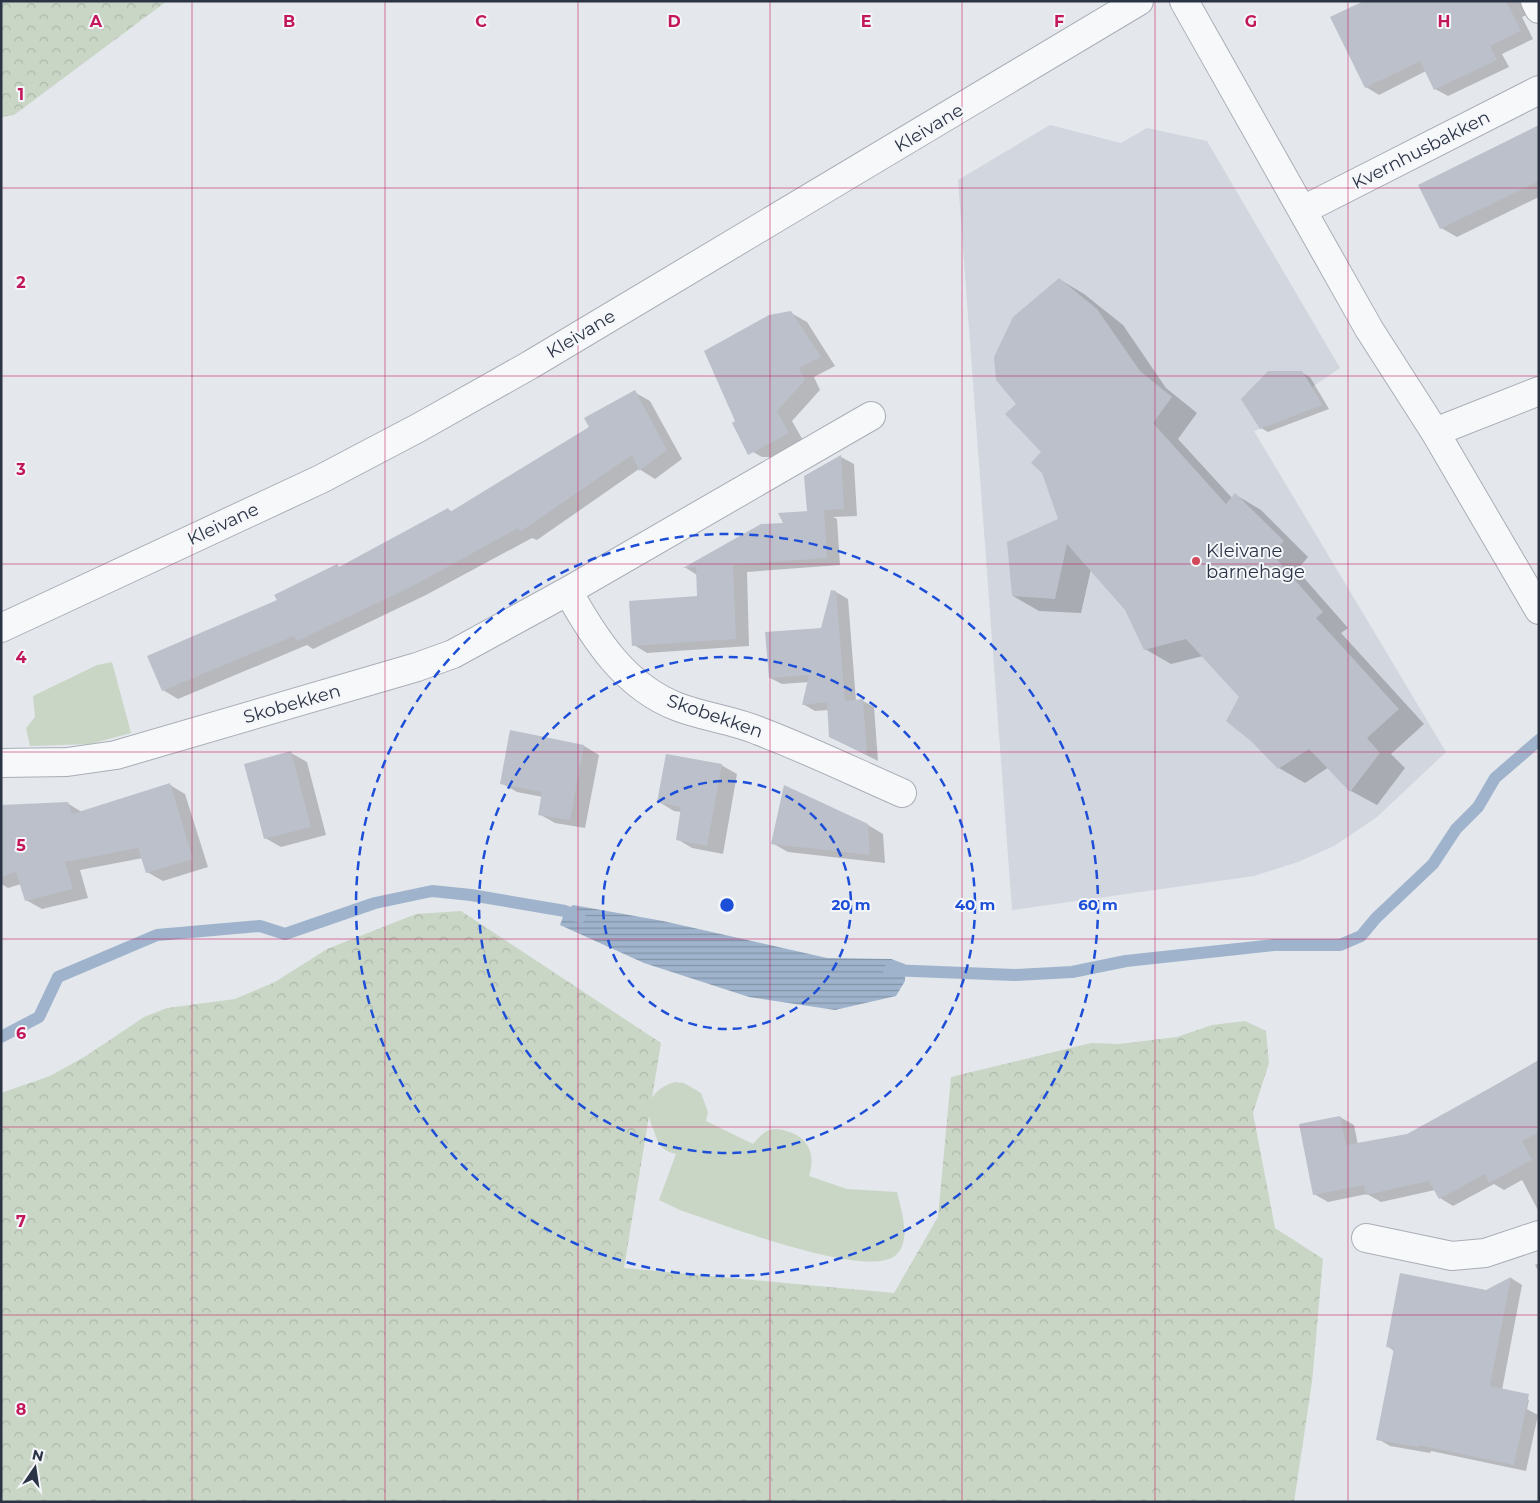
<svg xmlns="http://www.w3.org/2000/svg" width="1540" height="1503" font-family="Montserrat,sans-serif">
<style>
.built{fill:#d2d6de}
.green{fill:#c9d6c5}
.forest{fill:url(#forest-crowns)}
.water{fill:url(#water-rules)}
.shadow{fill:#0003}
.lines{fill:none;stroke-linecap:round;stroke-linejoin:round}
.stream{stroke:#9fb4cc;stroke-width:12}
.building{fill:#bbc0ca}
.street-casing{stroke:#a9aeb7;stroke-width:30}
.street{stroke:#f7f8fa;stroke-width:28}
.grid{fill:none;stroke:#c2185b;stroke-width:1;stroke-opacity:0.55}
.ring{fill:none;stroke:#1d4ed8;stroke-width:2.5;stroke-dasharray:9 6}
.poi-dot{fill:#d1495b;stroke:#f4f6f9;stroke-width:2}
.labels{text-anchor:middle;dominant-baseline:central;stroke-width:4;stroke-linejoin:round;paint-order:stroke}
.street-label{font-size:18px;fill:#2b3445;stroke:#f4f6f9}
.poi-label{font-size:18px;fill:#2b3445;stroke:#f4f6f9;text-anchor:start}
.grid-label{font-size:16px;text-anchor:middle;font-weight:bold;fill:#c2185b;stroke:#f4f6f9;stroke-width:4;stroke-linejoin:round;paint-order:stroke}
.centre{fill:#1d4ed8;stroke:#f4f6f9;stroke-width:2.5}
.ring-label{font-size:15px;text-anchor:middle;font-weight:bold;fill:#1d4ed8;stroke:#f4f6f9;stroke-width:4;stroke-linejoin:round;paint-order:stroke}
</style>
<defs>
<pattern id="forest-crowns" width="20" height="18" patternUnits="userSpaceOnUse" patternTransform="scale(1.25)"><rect width="20" height="18" fill="#c9d6c5"/><path d="M2 6a3 3 0 1 1 6 0M12 15a3 3 0 1 1 6 0" fill="none" stroke="#adb8ab"/></pattern>
<pattern id="water-rules" width="6" height="5" patternUnits="userSpaceOnUse" patternTransform="scale(1.25)"><rect width="6" height="5" fill="#9fb4cc"/><path d="M0 2.5h6" fill="none" stroke="#8293a7"/></pattern>
</defs>
<rect width="100%" height="100%" fill="#e4e7ec"/>
<path class="built" d="M 1050,125 L 1121,143 L 1147,128 L 1207,141 L 1340,368 L 1312,387 L 1323,405 L 1254,431 L 1446,752 L 1377,817 L 1334,846 L 1298,862 L 1254,876 L 1012,910 L 958,180 Z"/>
<path class="green" d="M 112,662 L 131,733 L 90,744 L 30,746 L 26,728 L 35,717 L 33,696 L 97,665 Z
M 675,1082 L 684,1083 L 701,1093 L 708,1112 L 706,1121 L 753,1144 C 757,1140 762,1133 767,1131 C 773,1128 781,1129 786,1131 C 809,1137 816,1155 809,1176 L 847,1189 L 897,1192 C 901,1210 912,1240 896,1255 C 868,1281 716,1222 680,1210 L 659,1200 L 676,1154 C 658,1150 658,1141 652,1126 C 643,1105 653,1088 675,1082 Z"/>
<path class="forest" d="M 1,1 L 167,1 L 14,115 L 1,117 Z
M 461,911 L 661,1043 L 624,1268 L 894,1293 L 938,1217 L 951,1077 L 1091,1043 L 1119,1044 L 1177,1037 L 1212,1025 L 1245,1021 L 1266,1031 L 1269,1063 L 1253,1113 L 1275,1228 L 1323,1259 L 1312,1382 L 1294,1502 L 1,1502 L 1,1093 L 50,1076 L 86,1056 L 144,1017 L 167,1008 L 235,999 L 275,982 L 327,949 L 416,914 Z"/>
<path class="water" d="M 573,905 L 663,921 L 827,958 L 891,959 L 905,964 L 905,981 L 896,996 L 835,1010 L 749,997 L 644,963 L 560,925 L 565,911 Z"/>
<path class="shadow" d="M 1367,1 L 1534,1 L 1533,12 L 1522,17 L 1533,39 L 1502,54 L 1509,67 L 1448,96 L 1435,89 L 1426,71 L 1379,95 L 1366,87 Z
M 1539,127 L 1539,197 L 1457,237 L 1441,228 L 1420,186 Z
M 1059,279 L 1084,294 L 1123,325 L 1166,388 L 1197,413 L 1178,439 L 1233,499 L 1236,495 L 1261,510 L 1308,557 L 1297,570 L 1348,628 L 1341,633 L 1424,724 L 1391,754 L 1405,768 L 1377,805 L 1351,791 L 1329,767 L 1305,783 L 1279,768 L 1241,697 L 1203,656 L 1171,664 L 1145,649 L 1126,610 L 1091,569 L 1081,613 L 1039,611 L 1013,596 L 1060,520 L 1042,452 L 1018,404 Z
M 791,313 L 807,322 L 835,366 L 814,377 L 820,390 L 792,421 L 804,442 L 775,457 L 762,457 L 746,448 L 736,422 Z
M 1302,373 L 1310,377 L 1329,409 L 1268,432 L 1261,428 Z
M 634,392 L 650,401 L 682,459 L 655,479 L 639,469 L 537,540 L 532,538 L 426,595 L 313,649 L 307,645 L 178,699 L 163,690 L 279,601 L 337,566 L 340,568 L 448,509 L 452,512 L 590,428 Z
M 841,457 L 854,464 L 857,516 L 833,517 L 837,519 L 840,565 L 747,572 L 749,646 L 647,653 L 634,645 L 699,597 L 697,575 L 686,568 L 762,526 L 785,524 L 812,512 L 808,510 L 806,476 Z
M 836,592 L 848,599 L 856,701 L 863,701 L 874,707 L 878,761 L 830,737 L 829,710 L 815,711 L 803,704 L 809,682 L 782,684 L 770,678 L 822,629 Z
M 584,746 L 599,755 L 585,828 L 555,823 L 539,814 L 543,797 L 517,792 L 501,783 Z
M 291,753 L 307,762 L 326,835 L 281,847 L 265,838 Z
M 721,765 L 737,774 L 723,854 L 692,848 L 677,839 L 682,812 L 674,811 L 659,802 Z
M 170,785 L 185,794 L 208,867 L 163,881 L 147,872 L 143,858 L 80,870 L 88,898 L 42,909 L 26,900 L 21,884 L 8,888 L 1,884 L 1,807 L 67,803 L 82,812 Z
M 868,825 L 883,834 L 885,863 L 788,852 L 772,843 Z
M 1539,1060 L 1539,1212 L 1522,1180 L 1504,1190 L 1494,1184 L 1453,1206 L 1440,1198 L 1435,1190 L 1381,1202 L 1367,1194 L 1328,1202 L 1314,1194 L 1340,1117 L 1354,1125 L 1358,1145 L 1407,1136 Z
M 1539,1263 L 1539,1272 L 1535,1265 Z
M 1511,1278 L 1522,1285 L 1502,1390 L 1517,1393 L 1529,1400 L 1527,1409 L 1538,1415 L 1526,1471 L 1431,1451 L 1430,1453 L 1390,1446 L 1378,1439 L 1394,1351 L 1387,1346 Z"/>
<g class="lines">
<path class="stream" d="M 889,970 L 1014,975 L 1072,972 L 1126,961 L 1274,945 L 1340,945 L 1361,936 L 1376,918 L 1433,864 L 1456,829 L 1478,807 L 1495,778 L 1539,740
M 1,1037 L 39,1017 L 58,977 L 157,935 L 260,926 L 285,934 L 375,903 L 432,891 L 471,895 L 565,911 L 580,917"/>
</g>
<path class="building" d="M 1364,1 L 1506,1 L 1521,31 L 1490,46 L 1497,60 L 1434,90 L 1420,61 L 1365,88 L 1330,17 Z
M 1539,125 L 1539,181 L 1440,229 L 1418,185 Z
M 1059,278 L 1097,309 L 1140,371 L 1172,397 L 1153,423 L 1226,504 L 1235,493 L 1284,541 L 1272,554 L 1323,612 L 1316,618 L 1399,709 L 1367,738 L 1380,753 L 1350,792 L 1309,749 L 1278,769 L 1252,742 L 1226,721 L 1239,697 L 1186,639 L 1144,650 L 1125,610 L 1067,544 L 1055,599 L 1012,596 L 1007,542 L 1058,519 L 1042,473 L 1031,463 L 1041,452 L 1005,414 L 1016,404 L 996,380 L 994,357 L 1013,317 Z
M 791,311 L 821,357 L 799,368 L 805,380 L 777,411 L 789,433 L 748,455 L 732,423 L 735,421 L 704,351 L 769,315 Z
M 1268,371 L 1302,371 L 1323,405 L 1260,429 L 1241,399 Z
M 635,390 L 667,450 L 639,471 L 632,455 L 520,532 L 518,528 L 411,587 L 297,641 L 294,636 L 162,691 L 147,656 L 277,600 L 274,595 L 337,564 L 339,567 L 448,508 L 450,512 L 589,427 L 584,418 Z
M 841,455 L 844,509 L 807,511 L 804,476 Z
M 824,510 L 827,558 L 733,565 L 736,639 L 632,646 L 629,601 L 697,596 L 696,567 L 683,568 L 761,524 L 783,523 L 778,513 Z
M 831,590 L 836,591 L 845,701 L 834,702 L 863,699 L 867,755 L 829,737 L 827,702 L 802,705 L 809,675 L 769,678 L 765,632 L 821,628 Z
M 510,730 L 584,745 L 570,820 L 538,815 L 542,792 L 500,784 Z
M 291,751 L 311,827 L 264,839 L 244,764 Z
M 666,754 L 722,764 L 707,846 L 676,840 L 681,807 L 657,802 Z
M 170,783 L 193,859 L 146,873 L 138,848 L 65,862 L 73,889 L 25,901 L 16,872 L 1,877 L 1,805 L 68,802 L 72,814 Z
M 784,785 L 868,824 L 870,855 L 771,844 Z
M 1539,1061 L 1539,1132 L 1522,1141 L 1532,1160 L 1489,1183 L 1485,1174 L 1439,1199 L 1429,1181 L 1366,1195 L 1364,1185 L 1313,1195 L 1299,1124 L 1340,1116 L 1346,1145 L 1407,1134 Z
M 1400,1273 L 1486,1290 L 1511,1277 L 1490,1386 L 1529,1394 L 1514,1465 L 1419,1445 L 1419,1447 L 1376,1440 L 1394,1348 L 1386,1347 Z"/>
<g class="lines">
<g class="street-casing">
<path id="street" d="M 1184,1 L 1369,329 L 1435,432 L 1539,610
M 1535,1 L 1539,9
M 1303,210 L 1539,90
M 1435,432 L 1539,391
M 568,591 C 594,638 625,687 678,707 C 704,717 733,720 759,731 C 807,749 854,772 902,793
M 1,628 L 321,479 L 418,428 L 530,365 L 1139,1
M 1,763 L 67,762 L 116,755 L 417,667 L 453,654 L 568,591 L 871,416
M 1366,1238 L 1452,1256 L 1485,1253 L 1539,1235"/>
</g>
<use href="#street" class="street"/>
</g>
<path class="grid" d="M 192,1 L 192,1502M 385,1 L 385,1502M 578,1 L 578,1502M 770,1 L 770,1502M 962,1 L 962,1502M 1155,1 L 1155,1502M 1348,1 L 1348,1502M 1,188 L 1539,188M 1,376 L 1539,376M 1,564 L 1539,564M 1,752 L 1539,752M 1,939 L 1539,939M 1,1127 L 1539,1127M 1,1315 L 1539,1315"/>
<g class="ring">
<circle cx="727" cy="905" r="124"/>
<circle cx="727" cy="905" r="248"/>
<circle cx="727" cy="905" r="371"/>
</g>
<circle class="poi-dot" cx="1196" cy="561" r="5"/>
<g class="labels">
<g class="street-label">
<text transform="translate(929 128) rotate(-31)">Kleivane</text>
<text transform="translate(1421 150) rotate(-27)">Kvernhusbakken</text>
<text transform="translate(581 334) rotate(-31)">Kleivane</text>
<text transform="translate(223 524) rotate(-25)">Kleivane</text>
<text transform="translate(292 704) rotate(-16)">Skobekken</text>
<text transform="translate(715 716) rotate(19)">Skobekken</text>
</g>
<g class="poi-label">
<text x="1206" y="551">Kleivane<tspan x="1206" dy="21">barnehage</tspan></text>
</g>
</g>
<g class="grid-label">
<text x="96" y="27">A</text>
<text x="289" y="27">B</text>
<text x="481" y="27">C</text>
<text x="674" y="27">D</text>
<text x="866" y="27">E</text>
<text x="1059" y="27">F</text>
<text x="1251" y="27">G</text>
<text x="1444" y="27">H</text>
<text x="21" y="100">1</text>
<text x="21" y="288">2</text>
<text x="21" y="475">3</text>
<text x="21" y="663">4</text>
<text x="21" y="851">5</text>
<text x="21" y="1039">6</text>
<text x="21" y="1227">7</text>
<text x="21" y="1415">8</text>
</g>
<circle cx="727" cy="905" r="8" class="centre"/>
<g class="ring-label">
<text x="851" y="910">20 m</text>
<text x="975" y="910">40 m</text>
<text x="1098" y="910">60 m</text>
</g>
<rect width="1540" height="1503" fill="none" stroke="#2b3445" stroke-width="5"/>
<g transform="translate(35 1468) rotate(13)" stroke="#f4f6f9" stroke-width="4" paint-order="stroke">
<path d="M0-4L9 19L0 12L-9 19Z" fill="#2b3445"/>
<text y="-8" font-size="14" font-weight="bold" text-anchor="middle" fill="#2b3445">N</text>
</g>
</svg>
